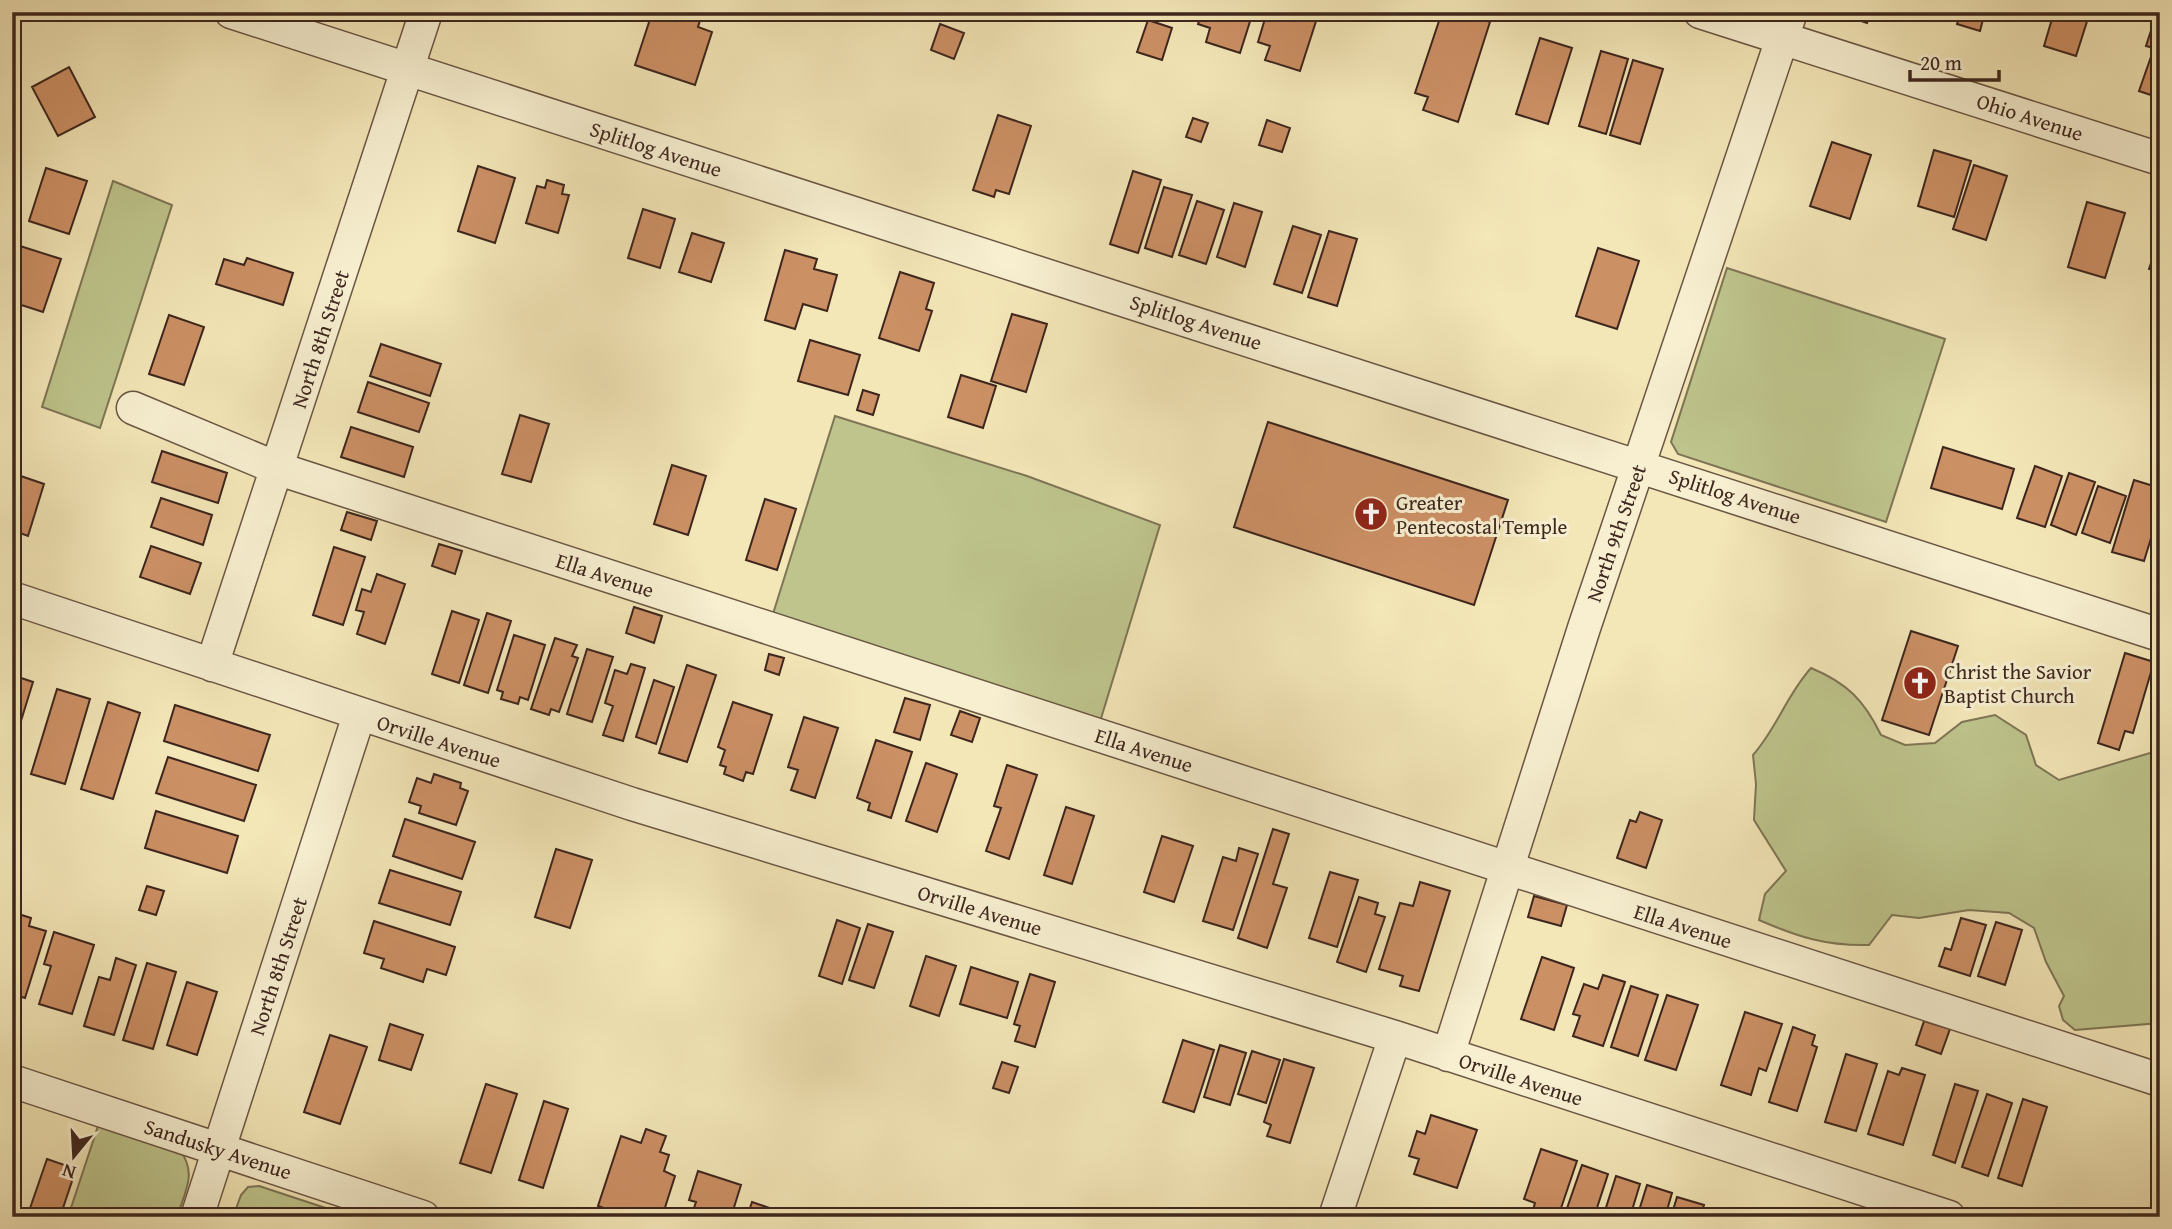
<svg xmlns="http://www.w3.org/2000/svg" width="2172" height="1229" font-family="'Gentium Book Plus',serif">
<style>
.green{fill:#bec48c;stroke:#7e7555;stroke-width:2}
.building{fill:#cc9065;stroke:#3d261e;stroke-width:2}
.lines{fill:none;stroke-linecap:round;stroke-linejoin:round}
.minor-casing{stroke:#6a5644;stroke-width:35}
.minor{stroke:#f7efd0;stroke-width:32}
.labels{text-anchor:middle;dominant-baseline:central;stroke-width:6;stroke-linejoin:round;paint-order:stroke}
.street-label{font-size:21px;fill:#3d261e;stroke:#f7efd0}
.poi-label{font-size:21px;fill:#3d261e;stroke:#f7efd0;text-anchor:start}
</style>
<rect width="100%" height="100%" fill="#f3e6b7"/>
<filter id="stains"><feTurbulence type="fractalNoise" baseFrequency=".00286" numOctaves="4"/><feColorMatrix values="0 0 0 0 .2 0 0 0 0 .09 0 0 0 0 .02 0 0 0 .5 -.17"/></filter>
<radialGradient id="worn" r=".72"><stop offset=".6" stop-color="#630" stop-opacity="0"/><stop offset="1" stop-color="#630" stop-opacity=".3"/></radialGradient>
<path class="green" d="M 113,181 L 172,205 L 100,428 L 42,407 Z
M 1727,268 L 1945,339 L 1886,522 L 1678,454 L 1671,442 Z
M 835,416 L 1027,476 L 1160,525 L 1099,725 L 772,617 Z
M 1811,668 C 1847,683 1864,700 1881,735 L 1905,745 L 1935,743 L 1962,722 L 1995,715 L 2026,735 L 2036,765 L 2059,780 L 2160,750 L 2160,1023 L 2075,1030 L 2063,1020 L 2059,1006 L 2064,996 L 2046,962 L 2034,928 L 2009,913 L 1969,910 L 1919,918 L 1892,915 L 1869,945 C 1826,946 1798,937 1759,920 L 1765,894 L 1786,871 L 1754,820 L 1756,784 L 1753,755 C 1777,728 1786,696 1811,668 Z
M 99,1123 L 179,1149 C 198,1173 185,1191 177,1217 L 68,1217 Z
M 259,1186 L 353,1217 L 233,1217 L 241,1195 L 248,1187 Z"/>
<path class="building" d="M 512,12 L 543,12 L 539,21 Z
M 677,12 L 701,17 L 698,27 L 712,32 L 695,85 L 635,65 L 652,13 L 675,21 Z
M 1202,12 L 1253,12 L 1240,53 L 1206,42 L 1210,28 L 1198,24 Z
M 1267,12 L 1319,12 L 1300,71 L 1265,60 L 1270,46 L 1258,42 Z
M 1442,12 L 1461,12 L 1490,22 L 1458,122 L 1423,110 L 1428,97 L 1415,93 Z
M 1835,12 L 1871,12 L 1867,23 Z
M 1961,12 L 1985,12 L 1980,31 L 1957,24 Z
M 2054,12 L 2090,12 L 2076,56 L 2044,46 Z
M 2157,12 L 2160,12 L 2160,98 L 2139,91 L 2154,48 L 2146,46 Z
M 1148,20 L 1172,28 L 1162,60 L 1137,52 Z
M 940,24 L 964,33 L 954,59 L 931,50 Z
M 1540,38 L 1572,48 L 1548,124 L 1516,114 Z
M 1601,51 L 1628,59 L 1606,134 L 1579,126 Z
M 1633,60 L 1663,69 L 1640,144 L 1610,135 Z
M 69,67 L 95,117 L 58,136 L 32,87 Z
M 998,115 L 1031,126 L 1009,194 L 996,190 L 994,197 L 973,190 Z
M 1193,118 L 1208,123 L 1201,142 L 1186,137 Z
M 1267,120 L 1290,128 L 1282,152 L 1259,145 Z
M 1832,142 L 1871,155 L 1850,219 L 1810,206 Z
M 1934,150 L 1971,161 L 1954,217 L 1918,206 Z
M 1974,165 L 2007,176 L 1986,240 L 1953,229 Z
M 478,166 L 515,178 L 495,243 L 458,231 Z
M 46,168 L 87,181 L 69,234 L 29,221 Z
M 1133,171 L 1161,180 L 1138,253 L 1110,244 Z
M 547,180 L 564,185 L 562,194 L 569,195 L 558,233 L 526,223 L 537,186 L 545,188 Z
M 1164,187 L 1192,195 L 1172,257 L 1145,248 Z
M 1197,201 L 1224,210 L 1206,264 L 1179,255 Z
M 2087,202 L 2125,213 L 2105,278 L 2068,267 Z
M 1234,203 L 1262,212 L 1245,267 L 1217,257 Z
M 643,209 L 675,219 L 660,268 L 628,258 Z
M 1293,226 L 1321,235 L 1302,293 L 1274,284 Z
M 1329,231 L 1357,239 L 1337,306 L 1308,297 Z
M 692,233 L 724,243 L 711,282 L 679,272 Z
M 2160,237 L 2160,273 L 2149,269 Z
M 20,246 L 61,259 L 43,312 L 12,302 L 12,271 Z
M 1598,248 L 1639,261 L 1617,329 L 1576,316 Z
M 785,250 L 817,259 L 814,269 L 837,275 L 827,311 L 803,304 L 795,329 L 765,320 Z
M 247,258 L 293,273 L 283,305 L 216,284 L 224,259 L 244,265 Z
M 900,272 L 934,283 L 926,309 L 932,311 L 919,351 L 879,338 Z
M 1012,314 L 1047,324 L 1026,392 L 991,381 Z
M 169,315 L 204,327 L 184,385 L 149,374 Z
M 810,340 L 860,355 L 848,395 L 798,381 Z
M 381,344 L 441,364 L 430,396 L 370,376 Z
M 961,375 L 996,386 L 983,428 L 948,417 Z
M 368,382 L 429,403 L 419,432 L 358,412 Z
M 863,390 L 879,395 L 873,415 L 857,410 Z
M 520,415 L 549,424 L 531,482 L 502,474 Z
M 1268,422 L 1508,500 L 1474,605 L 1234,527 Z
M 351,427 L 413,447 L 404,477 L 341,457 Z
M 1943,447 L 2014,469 L 2002,509 L 1931,488 Z
M 162,451 L 227,473 L 218,503 L 152,482 Z
M 672,465 L 706,476 L 688,535 L 654,524 Z
M 2035,466 L 2062,476 L 2045,527 L 2017,518 Z
M 12,473 L 44,484 L 28,536 L 12,530 Z
M 2069,473 L 2095,482 L 2076,535 L 2051,525 Z
M 2134,480 L 2160,488 L 2160,509 L 2144,561 L 2112,552 Z
M 2098,486 L 2126,496 L 2110,543 L 2082,533 Z
M 161,498 L 212,515 L 203,545 L 151,527 Z
M 765,499 L 796,509 L 777,570 L 746,560 Z
M 347,512 L 377,521 L 371,540 L 341,530 Z
M 439,544 L 462,551 L 455,574 L 432,566 Z
M 151,546 L 201,563 L 190,594 L 140,577 Z
M 334,547 L 365,557 L 343,625 L 313,615 Z
M 377,574 L 405,584 L 385,644 L 357,634 L 364,612 L 356,610 L 362,589 L 371,592 Z
M 634,607 L 662,616 L 654,643 L 626,633 Z
M 452,611 L 479,620 L 459,683 L 432,674 Z
M 487,613 L 511,621 L 488,693 L 464,685 Z
M 1911,631 L 1958,646 L 1929,735 L 1882,720 Z
M 514,635 L 545,645 L 528,700 L 520,697 L 518,704 L 501,699 L 503,692 L 497,690 Z
M 555,638 L 577,645 L 572,656 L 578,658 L 559,712 L 551,709 L 549,715 L 531,709 Z
M 587,649 L 613,657 L 592,722 L 567,714 Z
M 2125,653 L 2154,662 L 2133,733 L 2125,731 L 2119,750 L 2098,743 Z
M 769,654 L 784,658 L 779,675 L 765,670 Z
M 631,664 L 645,668 L 623,741 L 603,735 L 613,706 L 605,703 L 615,670 L 627,674 Z
M 687,665 L 716,675 L 687,762 L 659,753 Z
M 12,675 L 33,682 L 12,750 Z
M 654,680 L 674,687 L 656,744 L 636,737 Z
M 57,689 L 90,699 L 65,784 L 31,774 Z
M 905,698 L 930,705 L 920,740 L 894,732 Z
M 108,702 L 140,713 L 113,799 L 81,789 Z
M 733,702 L 772,715 L 753,774 L 746,772 L 743,781 L 724,774 L 726,767 L 720,765 L 725,750 L 718,747 Z
M 175,705 L 270,735 L 258,771 L 164,741 Z
M 960,711 L 980,718 L 972,742 L 951,735 Z
M 804,717 L 838,728 L 815,798 L 791,790 L 798,770 L 788,767 Z
M 876,740 L 912,752 L 891,818 L 868,810 L 870,803 L 857,798 Z
M 168,757 L 256,785 L 244,821 L 156,793 Z
M 926,763 L 957,774 L 937,832 L 906,821 Z
M 1007,765 L 1037,775 L 1009,859 L 986,851 L 1001,808 L 994,806 Z
M 434,774 L 461,783 L 460,788 L 468,791 L 456,825 L 419,813 L 421,806 L 409,802 L 417,778 L 431,783 Z
M 1066,807 L 1094,816 L 1072,884 L 1044,875 Z
M 156,811 L 238,836 L 227,873 L 145,848 Z
M 1640,812 L 1662,820 L 1646,868 L 1617,858 L 1630,820 L 1636,822 Z
M 405,819 L 475,842 L 462,879 L 393,856 Z
M 1273,829 L 1289,834 L 1273,884 L 1287,888 L 1267,948 L 1238,938 Z
M 1162,836 L 1193,846 L 1174,902 L 1144,892 Z
M 1239,848 L 1258,854 L 1233,930 L 1203,921 L 1223,857 L 1236,861 Z
M 556,849 L 592,860 L 570,928 L 535,917 Z
M 390,870 L 461,892 L 450,925 L 379,903 Z
M 1330,872 L 1358,880 L 1337,947 L 1309,938 Z
M 1420,882 L 1450,891 L 1419,991 L 1400,986 L 1403,976 L 1379,969 L 1400,903 L 1413,906 Z
M 147,886 L 164,891 L 156,915 L 139,910 Z
M 1534,896 L 1567,905 L 1561,926 L 1528,917 Z
M 1359,897 L 1378,903 L 1375,914 L 1385,917 L 1366,972 L 1337,962 Z
M 12,912 L 31,918 L 29,926 L 46,931 L 25,998 L 12,994 Z
M 1961,918 L 1986,925 L 1970,976 L 1939,966 L 1945,948 L 1951,950 Z
M 837,920 L 860,928 L 842,984 L 819,976 Z
M 374,921 L 455,947 L 446,975 L 427,969 L 423,982 L 381,968 L 384,959 L 364,953 Z
M 1996,922 L 2022,930 L 2005,985 L 1978,976 Z
M 868,924 L 893,932 L 874,988 L 849,980 Z
M 54,932 L 94,945 L 72,1014 L 39,1004 L 51,966 L 44,964 Z
M 926,956 L 956,966 L 939,1016 L 910,1006 Z
M 1542,957 L 1574,968 L 1554,1030 L 1521,1019 Z
M 116,958 L 136,965 L 114,1035 L 84,1026 L 99,977 L 110,980 Z
M 147,963 L 176,972 L 153,1049 L 123,1040 Z
M 971,967 L 1018,982 L 1007,1018 L 960,1004 Z
M 1030,974 L 1055,982 L 1035,1047 L 1015,1041 L 1020,1026 L 1014,1024 Z
M 1603,975 L 1625,982 L 1603,1046 L 1573,1036 L 1580,1016 L 1573,1014 L 1584,984 L 1598,989 Z
M 187,982 L 217,992 L 197,1055 L 167,1045 Z
M 1631,986 L 1658,995 L 1638,1056 L 1611,1047 Z
M 1667,995 L 1698,1005 L 1676,1070 L 1645,1060 Z
M 1745,1012 L 1782,1024 L 1766,1071 L 1759,1068 L 1751,1095 L 1721,1085 Z
M 1924,1021 L 1950,1029 L 1941,1054 L 1916,1045 Z
M 390,1024 L 423,1035 L 411,1070 L 379,1060 Z
M 1793,1027 L 1815,1035 L 1812,1045 L 1817,1047 L 1797,1111 L 1769,1102 Z
M 330,1035 L 367,1047 L 340,1124 L 304,1112 Z
M 1183,1040 L 1214,1050 L 1194,1112 L 1163,1102 Z
M 1220,1045 L 1246,1053 L 1230,1105 L 1204,1097 Z
M 1252,1051 L 1280,1060 L 1266,1103 L 1238,1094 Z
M 1846,1054 L 1877,1064 L 1856,1131 L 1825,1122 Z
M 1284,1059 L 1314,1068 L 1290,1143 L 1267,1136 L 1271,1125 L 1264,1122 Z
M 1002,1062 L 1018,1067 L 1009,1093 L 993,1088 Z
M 1902,1068 L 1925,1075 L 1903,1145 L 1868,1134 L 1888,1071 L 1899,1075 Z
M 486,1084 L 517,1094 L 491,1173 L 460,1163 Z
M 1955,1084 L 1978,1091 L 1955,1163 L 1933,1155 Z
M 1987,1094 L 2012,1103 L 1988,1176 L 1962,1167 Z
M 2023,1099 L 2047,1107 L 2022,1186 L 1998,1178 Z
M 544,1101 L 568,1109 L 543,1188 L 519,1180 Z
M 1431,1115 L 1477,1130 L 1457,1188 L 1414,1174 L 1419,1159 L 1409,1156 L 1417,1131 L 1425,1134 Z
M 646,1129 L 666,1136 L 660,1152 L 669,1155 L 664,1171 L 675,1176 L 662,1217 L 646,1217 L 632,1212 L 629,1217 L 598,1206 L 621,1136 L 641,1143 Z
M 1541,1149 L 1577,1161 L 1558,1217 L 1531,1216 L 1535,1203 L 1524,1199 Z
M 47,1159 L 76,1169 L 60,1217 L 27,1217 Z
M 1582,1165 L 1608,1174 L 1594,1217 L 1564,1217 Z
M 698,1171 L 741,1185 L 731,1217 L 719,1213 L 718,1217 L 691,1217 L 696,1202 L 689,1200 Z
M 1616,1176 L 1640,1184 L 1630,1217 L 1603,1217 Z
M 1647,1185 L 1672,1193 L 1665,1217 L 1637,1217 Z
M 1677,1197 L 1704,1205 L 1700,1217 L 1671,1217 Z
M 752,1202 L 787,1214 L 786,1217 L 747,1217 Z
M 1710,1209 L 1733,1217 L 1708,1217 Z"/>
<g class="lines">
<g class="minor-casing">
<path id="minor" d="M 231,12 L 2160,635
M 1700,12 L 2160,159
M 133,408 L 279,469 L 2160,1080
M 12,598 L 632,804 L 1395,1037 L 1949,1217
M 212,665 L 426,12
M 1448,1055 L 1584,628 L 1791,12
M 12,1081 L 423,1217
M 197,1217 L 359,715
M 1335,1217 L 1395,1037"/>
</g>
<use href="#minor" class="minor"/>
</g>
<defs>
<g id="church-disc" transform="scale(1.75)"><circle r="9.5" fill="#8f2418" stroke="#f7efd0"/><path d="M-1.2-6h2.4v3.5h3.3v2.4h-3.3V6h-2.4V-.1h-3.3v-2.4h3.3Z" fill="#fff"/></g>
</defs>
<g fill-rule="evenodd">
<use href="#church-disc" x="1371" y="514"/>
<use href="#church-disc" x="1920" y="683"/>
</g>
<g class="labels">
<g class="street-label">
<text transform="translate(2030 117) rotate(18)">Ohio Avenue</text>
<text transform="translate(656 149) rotate(18)">Splitlog Avenue</text>
<text transform="translate(1196 322) rotate(18)">Splitlog Avenue</text>
<text transform="translate(320 339) rotate(-72)">North 8th Street</text>
<text transform="translate(1735 496) rotate(18)">Splitlog Avenue</text>
<text transform="translate(1616 533) rotate(-71)">North 9th Street</text>
<text transform="translate(605 575) rotate(18)">Ella Avenue</text>
<text transform="translate(439 741) rotate(18)">Orville Avenue</text>
<text transform="translate(1144 750) rotate(18)">Ella Avenue</text>
<text transform="translate(980 910) rotate(17)">Orville Avenue</text>
<text transform="translate(1683 926) rotate(18)">Ella Avenue</text>
<text transform="translate(278 966) rotate(-72)">North 8th Street</text>
<text transform="translate(1521 1079) rotate(18)">Orville Avenue</text>
<text transform="translate(218 1149) rotate(18)">Sandusky Avenue</text>
</g>
<g class="poi-label">
<text x="1396" y="502">Greater<tspan x="1396" dy="24">Pentecostal Temple</tspan></text>
<text x="1944" y="671">Christ the Savior<tspan x="1944" dy="24">Baptist Church</tspan></text>
</g>
</g>
<rect width="2172" height="1229" fill="none" stroke="#f3e6b7" stroke-width="42"/>
<rect x="14" y="14" width="2144" height="1201" fill="none" stroke="#3d261e" stroke-width="3.5"/>
<rect x="21" y="21" width="2130" height="1187" fill="none" stroke="#3d261e" stroke-width="2"/>
<g transform="translate(74 1156) rotate(198)" stroke="#f7efd0" stroke-width="5" paint-order="stroke">
<path d="M0-5L12 26L0 18L-12 26Z" fill="#3d261e"/>
<text y="-10" font-size="19" font-weight="bold" text-anchor="middle" fill="#3d261e">N</text>
</g>
<path d="M1910 70v10h89v-10" fill="none" stroke="#3d261e" stroke-width="3.5"/>
<text x="1920" y="70" font-size="21" fill="#3d261e" stroke="#f7efd0" stroke-width="5" paint-order="stroke">20 m</text>
<rect width="100%" height="100%" filter="url(#stains)"/>
<rect width="100%" height="100%" fill="url(#worn)"/>
</svg>
